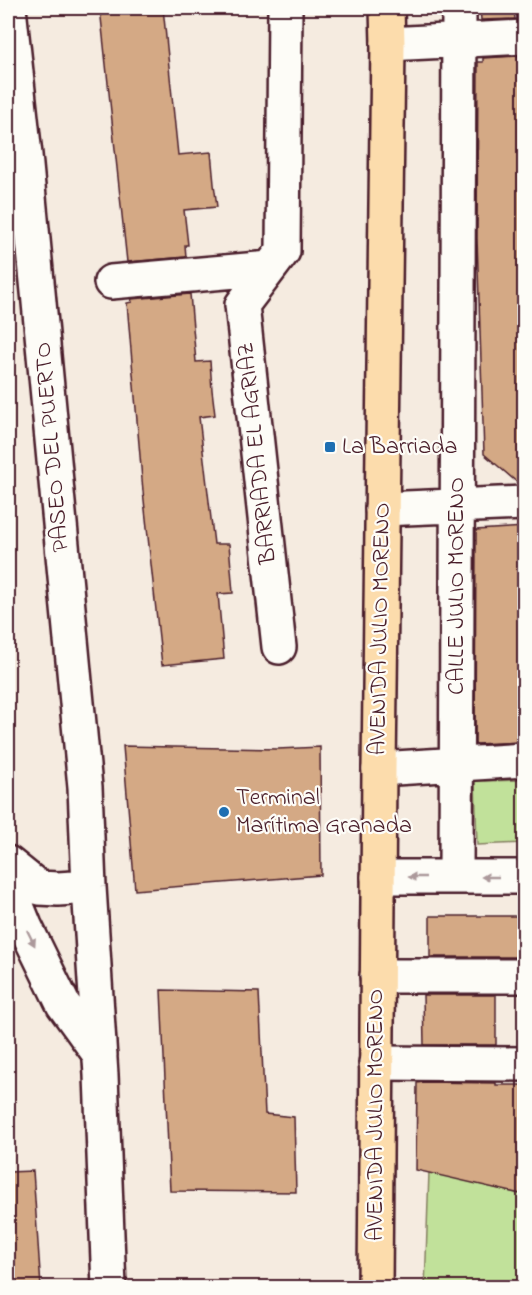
<svg xmlns="http://www.w3.org/2000/svg" width="532" height="1295" font-family="'Indie Flower',sans-serif">
<style>
.green{fill:#c1e19a;stroke:#868062;stroke-width:1.5}
.building{fill:#d4a985;stroke:#4a1f2b;stroke-width:1.5}
.lines{fill:none;stroke-linecap:round;stroke-linejoin:round}
.minor-casing{stroke:#4a1f2b;stroke-width:38}
.highway-casing{stroke:#4a1f2b;stroke-width:38}
.minor{stroke:#fdfcf7;stroke-width:33}
.highway{stroke:#fcdcac;stroke-width:33}
.oneway{fill:#ac999b}
.poi-dot{fill:#1f6fb2;stroke:#fdfcf7;stroke-width:2}
.labels{text-anchor:middle;dominant-baseline:central;stroke-width:4.5;stroke-linejoin:round;paint-order:stroke}
.street-label{font-size:24px;fill:#4a1f2b;stroke:#fdfcf7}
.poi-label{font-size:24px;fill:#4a1f2b;stroke:#fdfcf7;text-anchor:start}
</style>
<rect width="100%" height="100%" fill="#f5ebe0"/>
<filter id="ink" filterUnits="userSpaceOnUse"><feTurbulence type="fractalNoise" baseFrequency=".0167" numOctaves="2"/><feDisplacementMap in="SourceGraphic" scale="12" xChannelSelector="R" yChannelSelector="G"/><feConvolveMatrix kernelMatrix="1 2 1 2 8 2 1 2 1" color-interpolation-filters="sRGB"/></filter>
<g filter="url(#ink)">
<path class="green" d="M 524,780 L 524,843 L 477,845 L 475,781 Z
M 429,1172 L 524,1195 L 524,1287 L 425,1288 Z"/>
<path class="building" d="M 100,8 L 163,8 L 178,155 L 211,152 L 214,184 L 217,207 L 184,210 L 188,245 L 185,245 L 186,257 L 127,262 Z
M 480,8 L 514,8 L 515,19 L 481,20 Z
M 518,56 L 520,79 L 525,79 L 525,484 L 519,484 L 484,454 L 477,238 L 478,62 L 483,62 L 483,58 Z
M 190,294 L 196,362 L 210,361 L 212,390 L 215,415 L 199,417 L 214,544 L 229,544 L 233,593 L 218,594 L 224,659 L 162,665 L 143,491 L 127,303 L 132,302 L 131,299 Z
M 525,527 L 525,742 L 475,744 L 476,530 Z
M 123,746 L 278,749 L 320,747 L 321,875 L 135,890 Z
M 430,916 L 525,916 L 525,957 L 430,957 Z
M 161,990 L 259,992 L 265,1114 L 294,1117 L 296,1192 L 170,1191 Z
M 423,995 L 496,995 L 496,1045 L 424,1045 Z
M 424,1082 L 496,1083 L 496,1085 L 525,1085 L 525,1195 L 416,1170 L 417,1083 Z
M 33,1171 L 41,1287 L 8,1287 L 8,1172 Z"/>
<g class="lines">
<g class="minor-casing">
<path id="minor" d="M 9,8 L 25,155 L 85,787 L 89,887 L 101,1075 L 109,1288
M 388,44 L 524,37
M 111,282 L 270,268
M 382,509 L 524,503
M 279,647 L 242,305 L 283,251 L 285,8
M 379,769 L 524,760
M 8,863 L 39,888 L 58,889 L 89,887
M 378,877 L 524,877
M 456,877 L 459,8
M 8,884 L 25,926 L 63,1004 L 100,1055
M 377,976 L 524,976
M 376,1063 L 524,1064"/>
</g>
<g class="highway-casing">
<path id="highway" d="M 375,1288 L 379,769 L 388,44 L 387,8"/>
</g>
<use href="#minor" class="minor"/>
<use href="#highway" class="highway"/>
</g>
<defs><path id="oneway-solid" d="M-6-.8H1V-3.2L6.5 0L1 3.2V.8H-6Z" transform="scale(1.5)"/></defs>
<g class="oneway">
<use href="#oneway-solid" transform="translate(417 877) rotate(-180)"/>
<use href="#oneway-solid" transform="translate(490 877) rotate(180)"/>
<use href="#oneway-solid" transform="translate(31 938) rotate(64)"/>
</g>
</g>
<g class="poi-dot">
<rect x="324" y="441" width="12" height="12" rx="3"/>
<circle cx="224" cy="812" r="6"/>
</g>
<g class="labels">
<g class="street-label">
<text transform="translate(53 447) rotate(-95)">PASEO DEL PUERTO</text>
<text transform="translate(258 453) rotate(-96)">BARRIADA EL AGRIAZ</text>
<text transform="translate(457 586) rotate(-90)">CALLE JULIO MORENO</text>
<text transform="translate(381 629) rotate(-89)">AVENIDA JULIO MORENO</text>
<text transform="translate(376 1115) rotate(-90)">AVENIDA JULIO MORENO</text>
</g>
<g class="poi-label">
<text x="342" y="447">La Barriada</text>
<text x="236" y="798">Terminal<tspan x="236" dy="28">Marítima Granada</tspan></text>
</g>
</g>
<rect width="532" height="1295" fill="none" stroke="#fdfcf7" stroke-width="30"/>
<rect x="15" y="15" width="502" height="1265" fill="none" stroke="#4a1f2b" stroke-width="2" filter="url(#ink)"/>
</svg>
